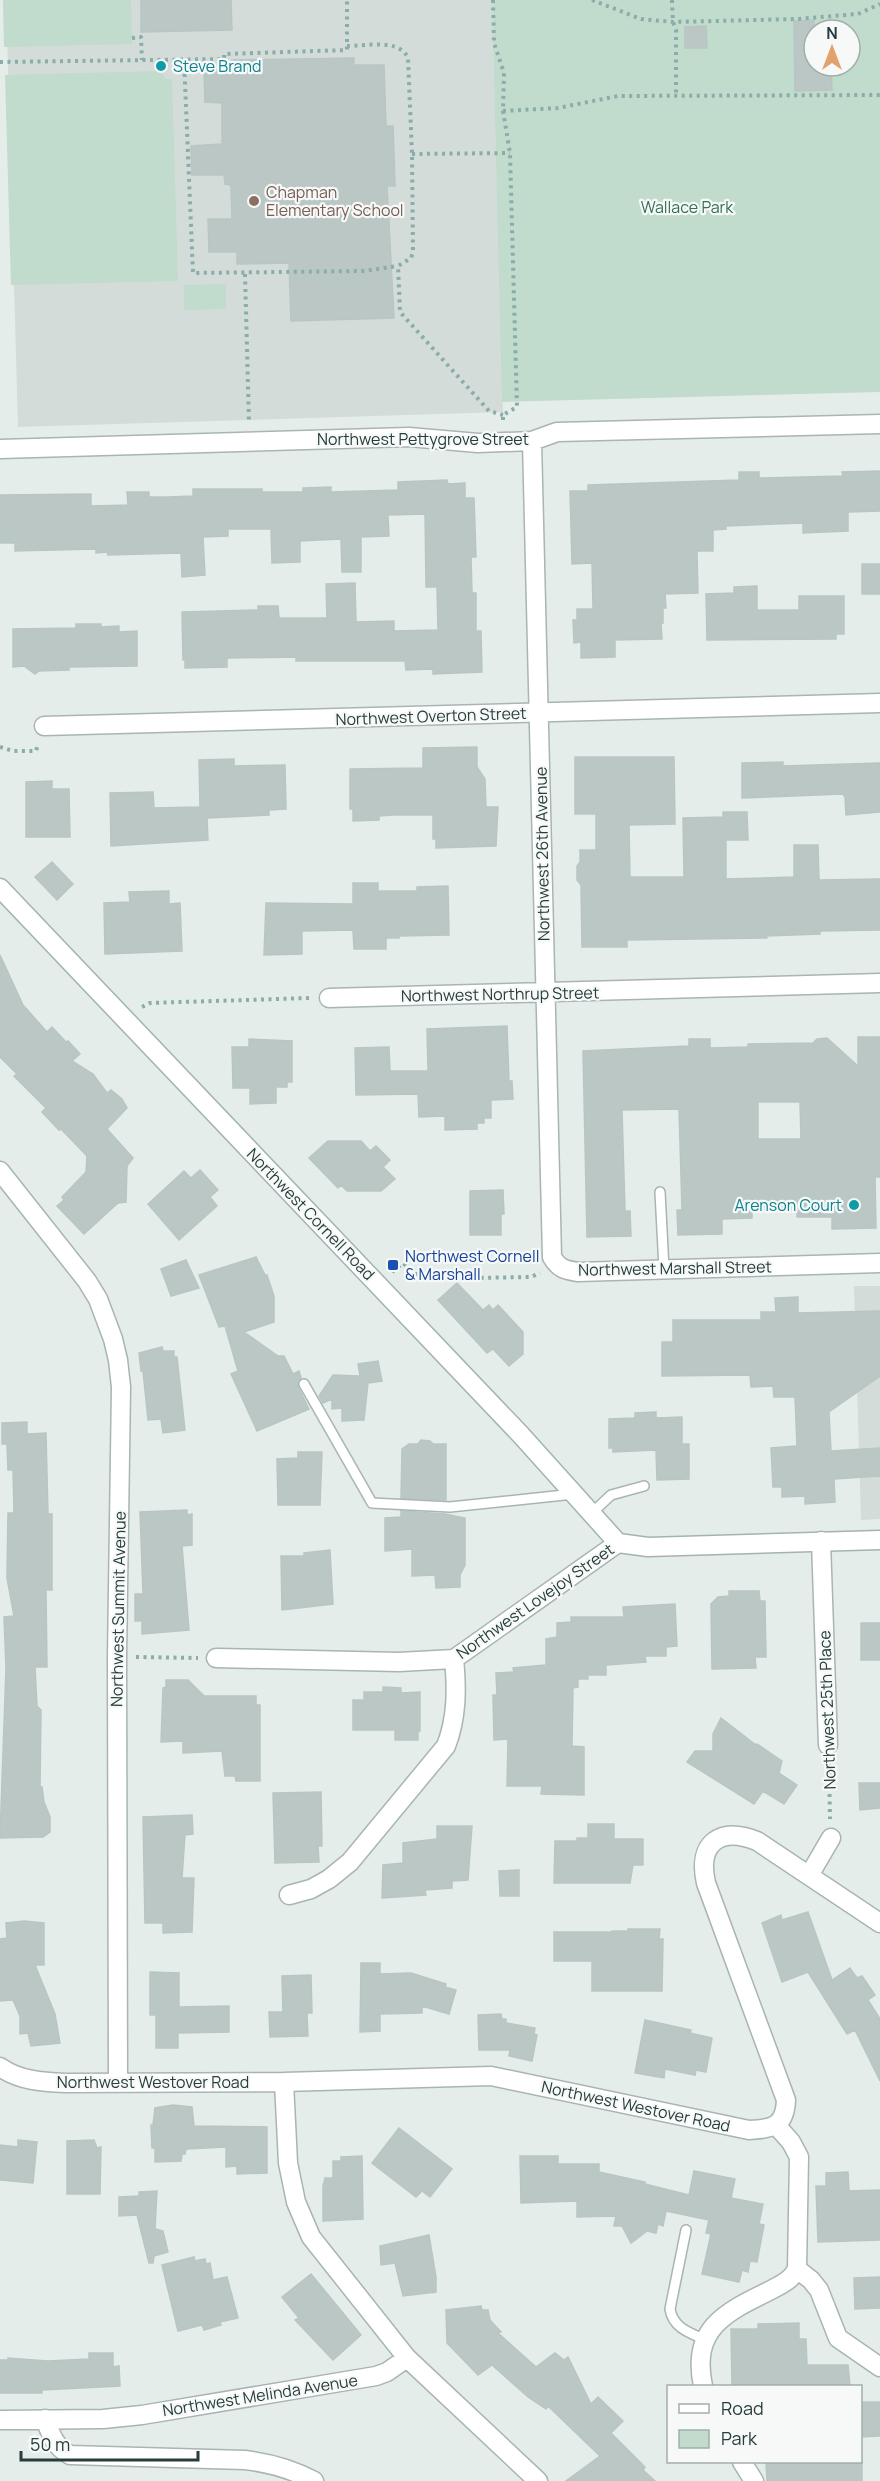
<svg xmlns="http://www.w3.org/2000/svg" width="880" height="2481" font-family="Manrope,sans-serif">
<style>
.built{fill:#d4dcda}
.green{fill:#c1dbcd;fill-rule:evenodd}
.building{fill:#bbc7c5;stroke:#b8c6c3;stroke-width:1.5;fill-rule:evenodd}
.lines{fill:none;stroke-linecap:round;stroke-linejoin:round}
.lane-casing{stroke:#a8b5b3;stroke-width:12}
.street-casing{stroke:#a8b5b3;stroke-width:21}
.secondary-casing{stroke:#a2b4b1;stroke-width:21}
.path{stroke:#8aada9;stroke-width:4;stroke-dasharray:3 4.5;stroke-linecap:butt}
.lane{stroke:#fff;stroke-width:9}
.street{stroke:#fff;stroke-width:18}
.secondary{stroke:#fff;stroke-width:18}
.culture-dot{fill:#0f9aa8;stroke:#f6f9f8;stroke-width:2}
.education-dot{fill:#8d6e63;stroke:#f6f9f8;stroke-width:2}
.transit-dot{fill:#1a4fb4;stroke:#f6f9f8;stroke-width:2}
.labels{text-anchor:middle;dominant-baseline:central;stroke-width:4.5;stroke-linejoin:round;paint-order:stroke}
.culture-label{font-size:16px;fill:#0d838f;stroke:#f6f9f8;text-anchor:start}
.education-label{font-size:16px;fill:#785e54;stroke:#f6f9f8;text-anchor:start}
.park-label{font-size:16px;fill:#356f57;stroke:#f6f9f8}
.street-label{font-size:16px;fill:#263d3b;stroke:#f6f9f8}
.transit-label{font-size:16px;fill:#164399;stroke:#f6f9f8;text-anchor:start}
</style>
<rect width="100%" height="100%" fill="#e5edeb"/>
<path class="built" d="M 6,0 L 492,0 L 503,412 L 18,427 Z
M 854,1286 L 880,1286 L 880,1519 L 861,1520 Z"/>
<path class="green" d="M 3,0 L 131,0 L 132,44 L 4,47 Z
M 492,0 L 880,0 L 880,392 L 502,402 ZM 814,30 L 850,30 L 850,66 L 814,66 Z
M 160,71 L 166,79 L 172,79 L 178,281 L 11,285 L 5,75 Z
M 226,284 L 226,309 L 184,310 L 184,285 Z"/>
<path class="building" d="M 141,0 L 231,0 L 232,30 L 141,32 Z
M 814,20 L 814,66 L 831,66 L 832,90 L 795,91 L 794,21 Z
M 706,26 L 707,48 L 685,48 L 685,27 Z
M 354,58 L 354,65 L 384,65 L 386,126 L 393,126 L 395,186 L 387,186 L 394,318 L 291,321 L 289,263 L 237,264 L 237,252 L 209,252 L 208,219 L 232,219 L 231,185 L 225,184 L 224,175 L 192,175 L 191,146 L 222,144 L 222,103 L 205,102 L 204,70 L 232,69 L 232,60 Z
M 880,471 L 880,511 L 848,512 L 848,531 L 803,533 L 803,523 L 726,526 L 726,529 L 713,530 L 713,551 L 697,551 L 698,593 L 665,594 L 666,608 L 663,608 L 663,623 L 661,623 L 662,639 L 615,640 L 615,657 L 581,658 L 581,642 L 574,643 L 573,620 L 577,620 L 577,609 L 593,609 L 592,563 L 572,564 L 570,491 L 588,491 L 588,485 L 739,480 L 739,472 L 759,472 L 759,478 L 843,476 L 842,472 Z
M 447,480 L 448,484 L 465,483 L 465,498 L 474,498 L 476,557 L 471,557 L 472,593 L 476,593 L 476,631 L 481,631 L 482,672 L 433,674 L 433,669 L 406,670 L 405,661 L 296,661 L 296,657 L 229,658 L 227,659 L 227,667 L 185,668 L 185,660 L 183,660 L 182,612 L 258,610 L 258,606 L 278,606 L 279,618 L 327,618 L 326,584 L 355,583 L 356,622 L 394,621 L 394,631 L 438,630 L 437,587 L 426,587 L 425,514 L 388,515 L 389,536 L 361,537 L 361,572 L 342,572 L 341,539 L 300,541 L 300,562 L 272,563 L 271,529 L 228,529 L 228,536 L 203,537 L 205,575 L 182,577 L 181,553 L 108,555 L 107,552 L 96,553 L 96,549 L 15,551 L 15,543 L 0,543 L 0,495 L 91,494 L 91,506 L 128,505 L 127,492 L 149,492 L 149,497 L 169,497 L 193,496 L 193,489 L 262,489 L 262,492 L 303,492 L 303,488 L 331,487 L 331,492 L 398,490 L 398,482 Z
M 862,564 L 880,564 L 880,594 L 862,594 Z
M 757,586 L 757,610 L 799,610 L 799,596 L 844,596 L 844,634 L 836,634 L 836,639 L 707,640 L 706,594 L 734,593 L 734,587 Z
M 76,624 L 101,624 L 101,627 L 119,626 L 119,632 L 137,631 L 137,666 L 69,667 L 69,670 L 39,671 L 35,674 L 24,666 L 13,667 L 13,629 L 76,628 Z
M 477,747 L 477,767 L 485,779 L 486,807 L 498,807 L 496,846 L 436,848 L 436,839 L 433,839 L 433,815 L 393,815 L 379,816 L 379,820 L 353,821 L 353,809 L 350,809 L 350,769 L 423,768 L 423,748 Z
M 575,757 L 674,757 L 675,824 L 629,825 L 630,877 L 684,877 L 683,818 L 723,817 L 723,812 L 747,812 L 748,840 L 726,840 L 726,879 L 794,877 L 794,845 L 818,845 L 819,880 L 880,879 L 880,930 L 820,931 L 820,934 L 766,936 L 767,938 L 627,940 L 627,947 L 582,947 L 581,885 L 577,880 L 577,866 L 580,862 L 580,850 L 596,850 L 596,814 L 575,814 Z
M 234,759 L 234,766 L 285,765 L 286,809 L 269,810 L 269,815 L 207,818 L 208,840 L 111,846 L 110,793 L 153,792 L 154,808 L 200,807 L 199,760 Z
M 783,762 L 783,766 L 880,763 L 880,812 L 846,815 L 845,797 L 843,794 L 742,798 L 742,763 Z
M 52,781 L 52,789 L 69,789 L 70,837 L 26,837 L 26,782 Z
M 52,862 L 73,884 L 57,900 L 35,877 Z
M 353,883 L 378,883 L 378,891 L 417,891 L 417,887 L 448,886 L 449,935 L 399,936 L 399,938 L 386,938 L 386,949 L 354,949 L 353,930 L 302,931 L 302,954 L 264,955 L 266,903 L 353,904 Z
M 169,891 L 169,904 L 180,903 L 182,951 L 105,954 L 104,903 L 130,902 L 129,892 Z
M 0,955 L 23,1005 L 47,1032 L 52,1027 L 66,1042 L 68,1041 L 80,1054 L 72,1061 L 93,1074 L 107,1093 L 111,1090 L 122,1099 L 127,1108 L 107,1129 L 133,1158 L 127,1166 L 126,1202 L 118,1203 L 84,1234 L 57,1206 L 64,1200 L 62,1197 L 86,1172 L 87,1156 L 61,1129 L 59,1130 L 42,1112 L 46,1108 L 14,1076 L 17,1074 L 0,1057 Z
M 507,1026 L 509,1081 L 512,1081 L 513,1099 L 491,1100 L 491,1118 L 484,1118 L 484,1123 L 477,1123 L 477,1129 L 445,1130 L 445,1116 L 419,1117 L 418,1094 L 356,1095 L 355,1048 L 389,1047 L 390,1071 L 428,1071 L 427,1029 Z
M 858,1037 L 880,1037 L 880,1177 L 875,1177 L 876,1228 L 832,1229 L 832,1217 L 797,1217 L 797,1210 L 752,1210 L 752,1218 L 722,1219 L 722,1234 L 678,1235 L 677,1210 L 682,1210 L 679,1109 L 622,1110 L 625,1211 L 630,1211 L 631,1236 L 587,1237 L 583,1051 L 689,1046 L 689,1039 L 710,1039 L 710,1048 L 748,1047 L 748,1044 L 813,1043 L 817,1039 L 827,1038 L 858,1066 ZM 758,1102 L 800,1102 L 801,1139 L 758,1139 Z
M 249,1039 L 292,1041 L 292,1082 L 287,1082 L 287,1087 L 276,1087 L 276,1103 L 250,1104 L 250,1088 L 233,1088 L 232,1047 L 249,1047 Z
M 328,1141 L 361,1141 L 370,1151 L 376,1146 L 390,1160 L 383,1167 L 395,1179 L 381,1191 L 347,1191 L 341,1185 L 338,1188 L 309,1158 Z
M 200,1170 L 218,1190 L 210,1197 L 217,1206 L 179,1240 L 148,1204 L 184,1171 L 191,1178 Z
M 503,1190 L 504,1214 L 501,1214 L 501,1235 L 470,1235 L 470,1191 Z
M 256,1257 L 265,1275 L 267,1275 L 274,1296 L 274,1322 L 244,1332 L 278,1356 L 284,1356 L 293,1374 L 299,1371 L 301,1378 L 298,1381 L 298,1387 L 309,1409 L 257,1431 L 231,1374 L 238,1371 L 225,1326 L 219,1327 L 199,1275 Z
M 186,1260 L 199,1288 L 171,1296 L 161,1269 Z
M 457,1283 L 483,1310 L 489,1305 L 493,1310 L 498,1305 L 523,1332 L 523,1354 L 509,1366 L 493,1349 L 487,1353 L 438,1300 Z
M 798,1297 L 798,1313 L 880,1311 L 880,1376 L 829,1412 L 831,1451 L 880,1448 L 880,1476 L 834,1479 L 835,1502 L 805,1504 L 805,1496 L 782,1497 L 782,1487 L 773,1487 L 771,1448 L 797,1446 L 795,1397 L 774,1397 L 773,1386 L 751,1387 L 750,1375 L 662,1376 L 662,1342 L 673,1342 L 673,1320 L 761,1320 L 761,1312 L 776,1312 L 775,1298 Z
M 162,1347 L 163,1351 L 174,1351 L 174,1357 L 177,1357 L 185,1430 L 163,1433 L 161,1419 L 148,1420 L 143,1371 L 141,1371 L 139,1353 Z
M 378,1361 L 382,1381 L 368,1383 L 364,1420 L 342,1421 L 342,1408 L 332,1409 L 332,1399 L 323,1403 L 319,1396 L 333,1375 L 360,1376 L 358,1364 Z
M 656,1412 L 656,1418 L 682,1417 L 682,1444 L 689,1444 L 689,1479 L 657,1480 L 656,1450 L 613,1452 L 613,1448 L 609,1448 L 609,1419 L 635,1418 L 635,1413 Z
M 27,1422 L 27,1434 L 46,1433 L 48,1514 L 52,1514 L 52,1590 L 46,1590 L 47,1667 L 35,1667 L 37,1706 L 41,1710 L 40,1787 L 42,1787 L 44,1802 L 50,1817 L 50,1832 L 43,1837 L 0,1838 L 6,1668 L 4,1617 L 14,1616 L 7,1578 L 8,1513 L 14,1513 L 13,1470 L 8,1470 L 7,1444 L 2,1444 L 2,1423 Z
M 421,1440 L 430,1441 L 433,1444 L 446,1444 L 446,1500 L 401,1498 L 402,1449 L 409,1444 L 418,1444 Z
M 298,1452 L 322,1452 L 320,1505 L 278,1505 L 277,1459 L 298,1458 Z
M 187,1510 L 187,1515 L 192,1514 L 192,1545 L 182,1546 L 189,1630 L 142,1634 L 142,1621 L 135,1621 L 135,1594 L 143,1594 L 140,1512 Z
M 401,1511 L 445,1514 L 465,1518 L 465,1565 L 460,1575 L 460,1587 L 436,1588 L 435,1575 L 412,1576 L 412,1549 L 385,1551 L 385,1518 L 401,1517 Z
M 330,1550 L 333,1604 L 282,1610 L 281,1556 L 304,1556 L 304,1553 Z
M 729,1591 L 759,1591 L 760,1601 L 765,1601 L 766,1657 L 755,1657 L 756,1668 L 712,1669 L 711,1604 L 718,1597 L 729,1596 Z
M 675,1604 L 677,1646 L 666,1647 L 666,1656 L 645,1656 L 646,1662 L 606,1665 L 606,1675 L 588,1675 L 588,1679 L 578,1679 L 578,1687 L 573,1688 L 572,1746 L 584,1747 L 584,1795 L 541,1794 L 542,1786 L 507,1786 L 508,1739 L 494,1740 L 493,1695 L 497,1695 L 496,1673 L 514,1672 L 513,1668 L 546,1665 L 546,1639 L 557,1637 L 557,1623 L 571,1622 L 571,1617 L 624,1617 L 623,1607 Z
M 861,1623 L 880,1623 L 880,1660 L 861,1660 Z
M 166,1680 L 188,1680 L 204,1696 L 256,1696 L 256,1705 L 260,1705 L 260,1781 L 236,1781 L 235,1776 L 225,1776 L 222,1751 L 183,1753 L 183,1741 L 161,1742 L 163,1688 L 166,1687 Z
M 383,1687 L 401,1688 L 401,1693 L 420,1692 L 420,1731 L 418,1731 L 418,1740 L 395,1740 L 395,1730 L 353,1730 L 353,1700 L 364,1700 L 364,1692 L 383,1692 Z
M 721,1718 L 756,1745 L 757,1744 L 782,1761 L 779,1773 L 797,1785 L 784,1804 L 763,1791 L 754,1804 L 687,1762 L 695,1751 L 713,1751 L 713,1734 Z
M 859,1783 L 880,1783 L 880,1808 L 860,1810 Z
M 321,1792 L 322,1846 L 318,1846 L 319,1862 L 275,1863 L 273,1793 Z
M 192,1815 L 193,1834 L 185,1835 L 182,1878 L 194,1878 L 192,1932 L 163,1933 L 163,1923 L 145,1923 L 143,1817 Z
M 588,1824 L 614,1824 L 614,1839 L 643,1839 L 643,1865 L 633,1865 L 630,1883 L 554,1883 L 555,1841 L 577,1841 L 577,1838 L 588,1838 Z
M 437,1826 L 472,1826 L 468,1880 L 452,1881 L 452,1888 L 425,1890 L 426,1895 L 382,1898 L 383,1865 L 403,1863 L 403,1843 L 437,1839 Z
M 519,1870 L 519,1896 L 500,1896 L 499,1871 Z
M 808,1912 L 832,1980 L 850,1968 L 857,1978 L 862,1976 L 875,1995 L 868,2000 L 880,2019 L 880,2081 L 855,2030 L 847,2034 L 808,1972 L 782,1982 L 762,1923 L 781,1915 L 782,1920 Z
M 24,1921 L 44,1923 L 44,1965 L 35,1965 L 55,2014 L 60,2043 L 31,2046 L 28,2033 L 20,2034 L 20,2016 L 13,2000 L 0,2001 L 0,1939 L 7,1938 L 6,1923 Z
M 628,1929 L 660,1929 L 659,1939 L 663,1939 L 662,1991 L 592,1991 L 592,1961 L 554,1961 L 554,1932 L 612,1932 L 612,1931 L 628,1931 Z
M 361,1963 L 380,1963 L 380,1974 L 411,1973 L 446,1984 L 445,1987 L 456,1990 L 449,2014 L 422,2006 L 422,2013 L 380,2014 L 380,2031 L 360,2032 Z
M 150,1972 L 179,1973 L 179,2007 L 229,2006 L 229,2032 L 178,2033 L 178,2048 L 156,2048 L 156,2015 L 150,2015 Z
M 311,1975 L 312,2013 L 307,2013 L 308,2036 L 270,2037 L 269,2012 L 283,2012 L 282,1976 Z
M 501,2014 L 502,2019 L 506,2019 L 506,2023 L 535,2028 L 534,2034 L 537,2035 L 532,2061 L 509,2056 L 510,2050 L 479,2050 L 478,2015 Z
M 645,2020 L 691,2030 L 690,2033 L 712,2038 L 706,2072 L 696,2070 L 695,2075 L 665,2069 L 664,2078 L 635,2073 Z
M 173,2105 L 192,2107 L 194,2126 L 267,2127 L 267,2173 L 237,2174 L 237,2166 L 226,2167 L 226,2147 L 186,2149 L 185,2154 L 182,2154 L 181,2161 L 155,2162 L 155,2148 L 152,2148 L 151,2125 L 153,2125 L 155,2108 Z
M 399,2128 L 452,2169 L 430,2197 L 422,2191 L 416,2197 L 372,2163 Z
M 18,2140 L 37,2142 L 33,2183 L 0,2180 L 0,2145 L 18,2147 Z
M 94,2140 L 97,2148 L 101,2147 L 100,2194 L 67,2194 L 67,2141 Z
M 362,2156 L 363,2219 L 323,2221 L 323,2186 L 325,2178 L 333,2178 L 333,2161 L 341,2161 L 341,2157 Z
M 520,2156 L 558,2156 L 558,2164 L 599,2164 L 599,2172 L 645,2182 L 645,2184 L 689,2195 L 694,2171 L 735,2179 L 731,2198 L 763,2204 L 759,2224 L 764,2225 L 757,2262 L 750,2261 L 748,2272 L 742,2270 L 739,2282 L 702,2274 L 711,2234 L 706,2233 L 709,2220 L 666,2211 L 663,2226 L 658,2224 L 656,2233 L 647,2231 L 631,2243 L 622,2226 L 614,2226 L 616,2216 L 577,2217 L 577,2201 L 521,2203 Z
M 848,2172 L 849,2191 L 880,2190 L 880,2240 L 818,2242 L 816,2186 L 826,2186 L 826,2173 Z
M 157,2191 L 155,2229 L 163,2231 L 168,2252 L 154,2256 L 153,2263 L 149,2263 L 137,2215 L 119,2216 L 119,2197 L 139,2196 L 139,2192 Z
M 429,2235 L 436,2277 L 436,2292 L 403,2296 L 395,2263 L 381,2265 L 380,2246 Z
M 194,2257 L 195,2261 L 205,2259 L 206,2264 L 210,2263 L 213,2280 L 227,2277 L 238,2318 L 220,2322 L 221,2325 L 204,2330 L 202,2325 L 178,2331 L 162,2265 Z
M 311,2274 L 361,2335 L 333,2360 L 295,2320 L 299,2318 L 282,2297 Z
M 880,2277 L 880,2308 L 855,2309 L 854,2278 Z
M 481,2306 L 482,2310 L 488,2310 L 490,2320 L 501,2332 L 498,2333 L 536,2367 L 555,2353 L 564,2360 L 568,2357 L 591,2404 L 598,2397 L 623,2421 L 611,2433 L 645,2467 L 643,2470 L 655,2481 L 566,2481 L 600,2456 L 548,2406 L 546,2409 L 528,2397 L 492,2365 L 478,2375 L 447,2343 L 446,2310 Z
M 799,2323 L 799,2339 L 806,2339 L 807,2365 L 848,2365 L 850,2386 L 732,2386 L 731,2329 L 758,2329 L 758,2324 Z
M 89,2353 L 113,2353 L 113,2367 L 119,2366 L 120,2386 L 42,2390 L 42,2393 L 0,2393 L 0,2360 L 8,2360 L 8,2358 L 48,2361 L 89,2359 Z
M 861,2402 L 880,2402 L 880,2436 L 861,2437 Z
M 766,2462 L 862,2462 L 862,2481 L 767,2481 Z"/>
<g class="lines">
<g class="lane-casing">
<path id="lane" d="M 660,1192 L 664,1269
M 304,1384 L 372,1503 L 450,1507 L 574,1494
M 592,1513 L 611,1495 L 644,1486
M 686,2230 L 670,2309 C 673,2328 690,2333 706,2340"/>
</g>
<g class="street-casing">
<path id="street" d="M 532,441 L 552,1257 C 559,1269 565,1270 578,1272 L 880,1263
M 0,449 L 409,437 L 478,443 L 532,441 L 557,432 L 880,424
M 44,726 L 880,703
M 329,998 L 880,983
M 0,1171 L 87,1281 L 98,1299 L 113,1339 L 118,1360 L 121,1387 L 117,1657 L 118,2083
M 821,1541 L 828,1745
M 216,1658 L 399,1662 L 454,1659 L 618,1543
M 810,1874 L 831,1838
M 289,1895 L 311,1889 L 329,1879 L 350,1862 L 446,1746 C 457,1718 457,1689 454,1659
M 0,2067 C 20,2081 43,2082 66,2083 L 284,2082 L 491,2076 L 749,2130 C 773,2129 785,2126 786,2100 L 706,1883 C 697,1843 720,1826 757,1841 L 880,1923
M 284,2082 L 288,2163 L 296,2202 L 311,2237 L 407,2358 L 538,2481
M 797,2269 L 811,2280 L 819,2290 L 838,2338 L 880,2367
M 703,2386 C 691,2329 724,2313 769,2291 C 780,2285 791,2281 797,2269 L 799,2157 L 791,2142 L 776,2125
M 45,2419 C 51,2435 55,2447 70,2455 L 245,2460 C 270,2463 292,2469 314,2481
M 0,2420 L 103,2419 L 142,2415 L 376,2376 L 387,2372 L 407,2358
M 742,2462 L 754,2481"/>
</g>
<g class="secondary-casing">
<path id="secondary" d="M 0,888 L 521,1435 L 618,1543 L 648,1547 L 880,1540"/>
</g>
<path class="path" d="M 493,0 L 494,43 L 504,73 L 503,111 L 510,153 L 517,407 L 503,415 L 503,423
M 592,0 L 641,19 L 673,22 L 797,19 L 858,14 L 880,4
M 672,0 L 673,22 L 676,30 L 676,96
M 132,38 L 141,37 L 142,60
M 347,46 C 366,46 399,38 408,58 L 412,154 L 413,252 L 411,258 L 398,266 L 400,312 L 489,411 L 503,415
M 184,59 L 193,273 L 364,271 L 398,266
M 0,62 L 224,59 L 224,54 L 347,50 L 347,0
M 503,111 L 558,108 L 618,96 L 880,95
M 412,154 L 510,153
M 245,274 L 249,423
M 0,747 L 13,751 L 36,751 L 38,744
M 142,1007 L 150,1003 L 310,998
M 392,1272 L 403,1263 L 415,1274 L 461,1272 L 474,1278 L 531,1277 L 540,1273
M 136,1657 L 198,1658
M 829,1764 L 830,1819"/>
<use href="#lane" class="lane"/>
<use href="#street" class="street"/>
<use href="#secondary" class="secondary"/>
</g>
<g class="culture-dot">
<circle cx="161" cy="66" r="6"/>
<circle cx="854" cy="1205" r="6"/>
</g>
<circle class="education-dot" cx="254" cy="201" r="6"/>
<rect class="transit-dot" x="387" y="1259" width="12" height="12" rx="3"/>
<g class="labels">
<g class="culture-label">
<text x="173" y="66">Steve Brand</text>
<text x="842" y="1205" text-anchor="end">Arenson Court</text>
</g>
<g class="education-label">
<text x="266" y="192">Chapman<tspan x="266" dy="18">Elementary School</tspan></text>
</g>
<g class="park-label">
<text x="687" y="207">Wallace Park</text>
</g>
<g class="street-label">
<text x="423" y="439">Northwest Pettygrove Street</text>
<text transform="translate(431 716) rotate(-2)">Northwest Overton Street</text>
<text transform="translate(542 854) rotate(-91)">Northwest 26th Avenue</text>
<text transform="translate(500 994) rotate(-1)">Northwest Northrup Street</text>
<text transform="translate(311 1214) rotate(46)">Northwest Cornell Road</text>
<text transform="translate(675 1268) rotate(-1)">Northwest Marshall Street</text>
<text transform="translate(535 1601) rotate(-35)">Northwest Lovejoy Street</text>
<text transform="translate(118 1609) rotate(-89)">Northwest Summit Avenue</text>
<text transform="translate(827 1710) rotate(-92)">Northwest 25th Place</text>
<text x="153" y="2082">Northwest Westover Road</text>
<text transform="translate(636 2106) rotate(12)">Northwest Westover Road</text>
<text transform="translate(260 2395) rotate(-9)">Northwest Melinda Avenue</text>
</g>
<g class="transit-label">
<text x="405" y="1256">Northwest Cornell<tspan x="405" dy="18">&amp; Marshall</tspan></text>
</g>
</g>
<rect x="667" y="2385" width="195" height="78" fill="#f6f9f8" stroke="#a3aeac" stroke-width="1.5"/>
<rect x="679" y="2404" width="30" height="9" fill="#ffffff" stroke="#a3aeac" stroke-width="1.5"/>
<text x="721" y="2415" font-size="18" fill="#263d3b">Road</text>
<rect x="679" y="2430" width="30" height="18" fill="#c1dbcd" stroke="#a3aeac" stroke-width="1.5"/>
<text x="721" y="2445" font-size="18" fill="#263d3b">Park</text>
<g transform="translate(832 48)"><circle r="28" fill="#f6f9f8" stroke="#a3aeac" stroke-width="1.5"/>
<path d="M0-4.5L10 22L0 15L-10 22Z" fill="#e2a26e"/>
<text y="-9" font-size="16" font-weight="bold" text-anchor="middle" fill="#263d3b">N</text>
</g>
<path d="M21 2451v9h177v-9" fill="none" stroke="#263d3b" stroke-width="3"/>
<text x="30" y="2451" font-size="18" fill="#263d3b" stroke="#f6f9f8" stroke-width="4.5" paint-order="stroke">50 m</text>
</svg>
